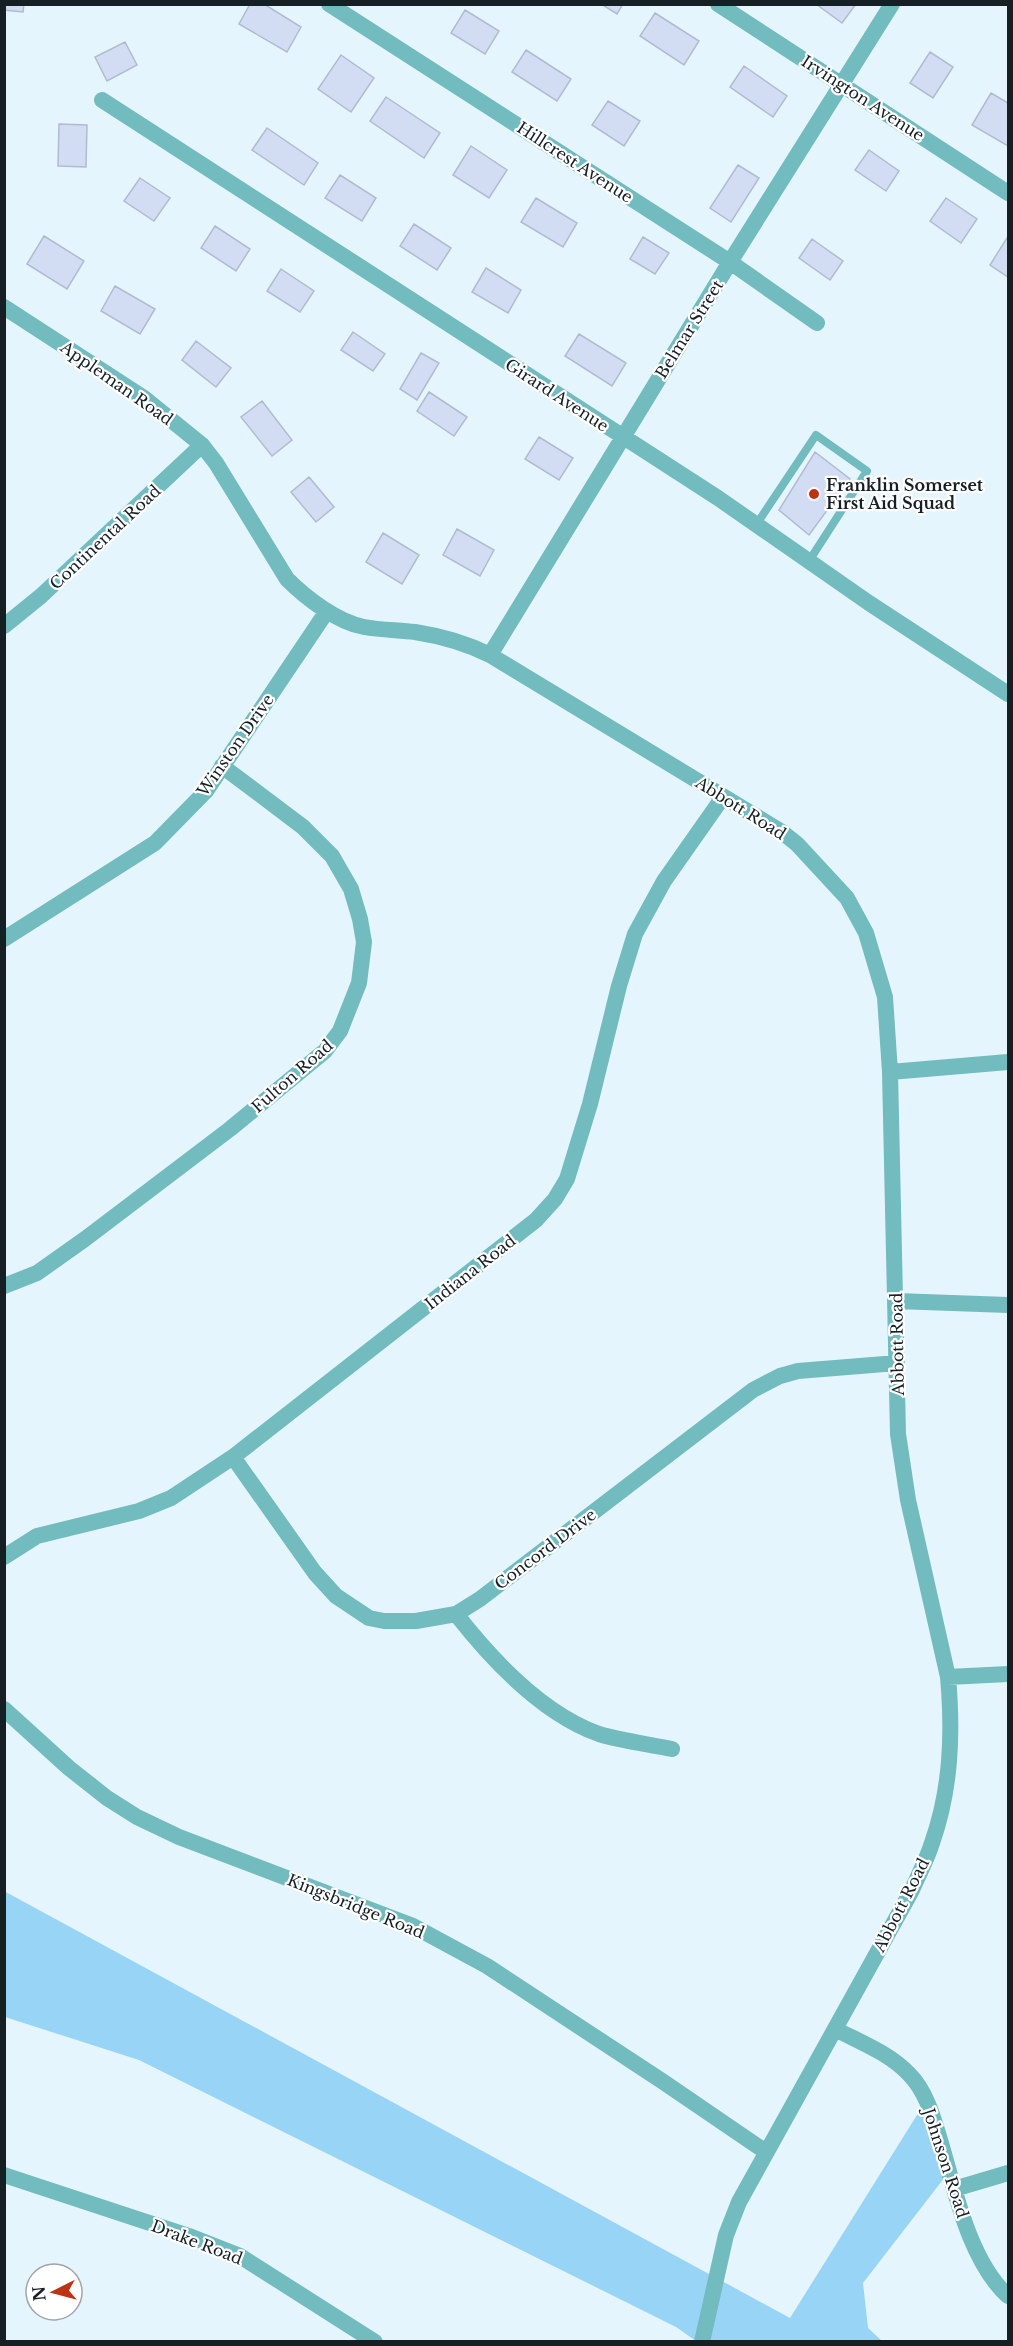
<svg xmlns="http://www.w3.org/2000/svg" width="1013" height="2346" font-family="'Libre Baskerville',serif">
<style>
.green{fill:#97d4f5}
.building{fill:#d2ddf4;stroke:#b0bbd1;stroke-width:1.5}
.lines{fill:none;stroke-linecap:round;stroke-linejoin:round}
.service{stroke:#72bbbf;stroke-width:8}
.minor{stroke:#72bbbf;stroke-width:16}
.poi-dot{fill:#be3314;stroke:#fff;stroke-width:2}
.labels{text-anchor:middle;stroke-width:4.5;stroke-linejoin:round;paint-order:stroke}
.street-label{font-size:16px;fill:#151f24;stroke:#fff}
.poi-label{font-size:16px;font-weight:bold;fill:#151f24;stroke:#fff;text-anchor:start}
</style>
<rect width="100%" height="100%" fill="#e5f5fd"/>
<path class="green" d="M4 1891 790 2318 922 2107 945 2177 863 2283 868 2328 882 2341H696L676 2327 139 2060 5 2017Z"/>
<path class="building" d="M4 4H24L23 12 4 10Z
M250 4H264L301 27 287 52 239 24Z
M601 4H623L617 14Z
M816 4H856L842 23Z
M465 10 499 31 485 54 451 33Z
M655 13 699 41 684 65 640 36Z
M125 42 137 65 107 81 95 57Z
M526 50 571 79 557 101 512 72Z
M930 52 953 67 933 98 910 83Z
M341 55 374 78 351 112 318 89Z
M744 66 787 96 773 117 730 87Z
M991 93 1008 103V146L972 125Z
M386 97 440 133 424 158 370 121Z
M608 101 640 121 624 146 592 125Z
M59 124 87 125 86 167 58 166Z
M267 128 318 163 304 185 252 150Z
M471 146 507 170 489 198 453 175Z
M869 150 899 171 886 191 855 170Z
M738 165 759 178 731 222 710 208Z
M340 175 376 198 362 221 325 198Z
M140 178 170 198 154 221 124 201Z
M536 198 577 223 563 247 521 222Z
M946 198 977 219 961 243 930 221Z
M414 224 451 248 437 270 400 246Z
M215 226 250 249 236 271 201 248Z
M44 236 84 261 67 289 27 264Z
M643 237 669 253 655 274 630 259Z
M1007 238 1008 239V277L990 265Z
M812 239 843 261 830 280 799 258Z
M486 268 521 290 508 313 472 292Z
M281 269 314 291 300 312 267 291Z
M115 286 155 309 140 334 101 311Z
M353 332 385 354 373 371 341 350Z
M579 334 626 363 612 386 565 356Z
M196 341 231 368 216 387 182 360Z
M421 353 439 363 417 400 400 389Z
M429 392 467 417 454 436 417 411Z
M262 401 292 440 272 456 241 417Z
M539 437 573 458 559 480 525 459Z
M815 452 850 479 809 535 779 510Z
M309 477 334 507 316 522 291 492Z
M457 529 494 550 480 576 443 555Z
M383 533 419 555 402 584 366 562Z"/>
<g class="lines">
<path class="service" d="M756 525 816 435 867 471 809 561"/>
<path class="minor" d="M329 4 730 262 817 323
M718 4 1008 193
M102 100 718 498 869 603 1008 694
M4 307 144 398 202 445 216 463 287 579C306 598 337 622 364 627 381 630 398 630 415 632 441 636 468 644 490 655L782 832 797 844 847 898 866 933 885 997 890 1072 898 1434 908 1500 948 1677C953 1734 951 1789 932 1843 927 1859 919 1874 912 1890L739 2202 726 2235 702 2342
M4 626 41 596 202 445
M490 655 730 262 892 4
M4 939 155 843 206 791 327 611
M890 1072 1008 1062
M4 1286 37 1273 85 1239 230 1129 325 1051 340 1031 359 983 364 942 360 919 351 889 332 856 303 827 222 766
M896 1301 1008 1305
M233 1457 315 1573 336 1596 369 1618 384 1621H416L456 1614 480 1599 753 1390 780 1376 798 1371 897 1363
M4 1557 37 1536 139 1511 171 1498 233 1457 536 1220 555 1199 567 1179 590 1104 619 986 635 934 664 881 723 797
M456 1614C492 1660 543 1714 599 1734 622 1741 648 1744 672 1749
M948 1677 1008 1674
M4 1709 69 1768 107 1798 137 1817 179 1837 413 1926 487 1966 662 2081 766 2152
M835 2029C860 2042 889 2053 909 2074 927 2092 934 2120 941 2143 955 2191 970 2262 1008 2296
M4 2175 189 2236 240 2256 375 2342
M954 2189 1008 2173"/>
</g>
<circle class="poi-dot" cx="814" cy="494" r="6"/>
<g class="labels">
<g class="street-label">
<text transform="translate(863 98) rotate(33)" y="6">Irvington Avenue</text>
<text transform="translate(575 162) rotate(33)" y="6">Hillcrest Avenue</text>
<text transform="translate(689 329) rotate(-58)" y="6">Belmar Street</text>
<text transform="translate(117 383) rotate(35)" y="6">Appleman Road</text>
<text transform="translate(557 395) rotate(33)" y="6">Girard Avenue</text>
<text transform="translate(105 537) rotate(-43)" y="6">Continental Road</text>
<text transform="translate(235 745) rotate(-55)" y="6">Winston Drive</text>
<text transform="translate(741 808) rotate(32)" y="6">Abbott Road</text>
<text transform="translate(292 1076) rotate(-41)" y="6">Fulton Road</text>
<text transform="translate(470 1272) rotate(-38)" y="6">Indiana Road</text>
<text transform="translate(897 1344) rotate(-91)" y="6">Abbott Road</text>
<text transform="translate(545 1549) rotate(-37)" y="6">Concord Drive</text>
<text transform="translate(901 1905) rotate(-63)" y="6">Abbott Road</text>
<text transform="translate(356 1906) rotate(22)" y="6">Kingsbridge Road</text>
<text transform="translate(946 2163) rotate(72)" y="6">Johnson Road</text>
<text transform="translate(197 2242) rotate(21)" y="6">Drake Road</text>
</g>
<g class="poi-label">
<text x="826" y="491">Franklin Somerset<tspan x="826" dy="18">First Aid Squad</tspan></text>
</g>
</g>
<rect width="1013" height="2346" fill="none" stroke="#151f24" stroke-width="12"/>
<g transform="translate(54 2292) rotate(264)"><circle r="28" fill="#ffffff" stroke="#a1a5a7" stroke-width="1.5"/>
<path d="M0-4.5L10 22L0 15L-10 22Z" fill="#be3314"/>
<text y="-9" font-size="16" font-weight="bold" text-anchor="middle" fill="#151f24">N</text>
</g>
</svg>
